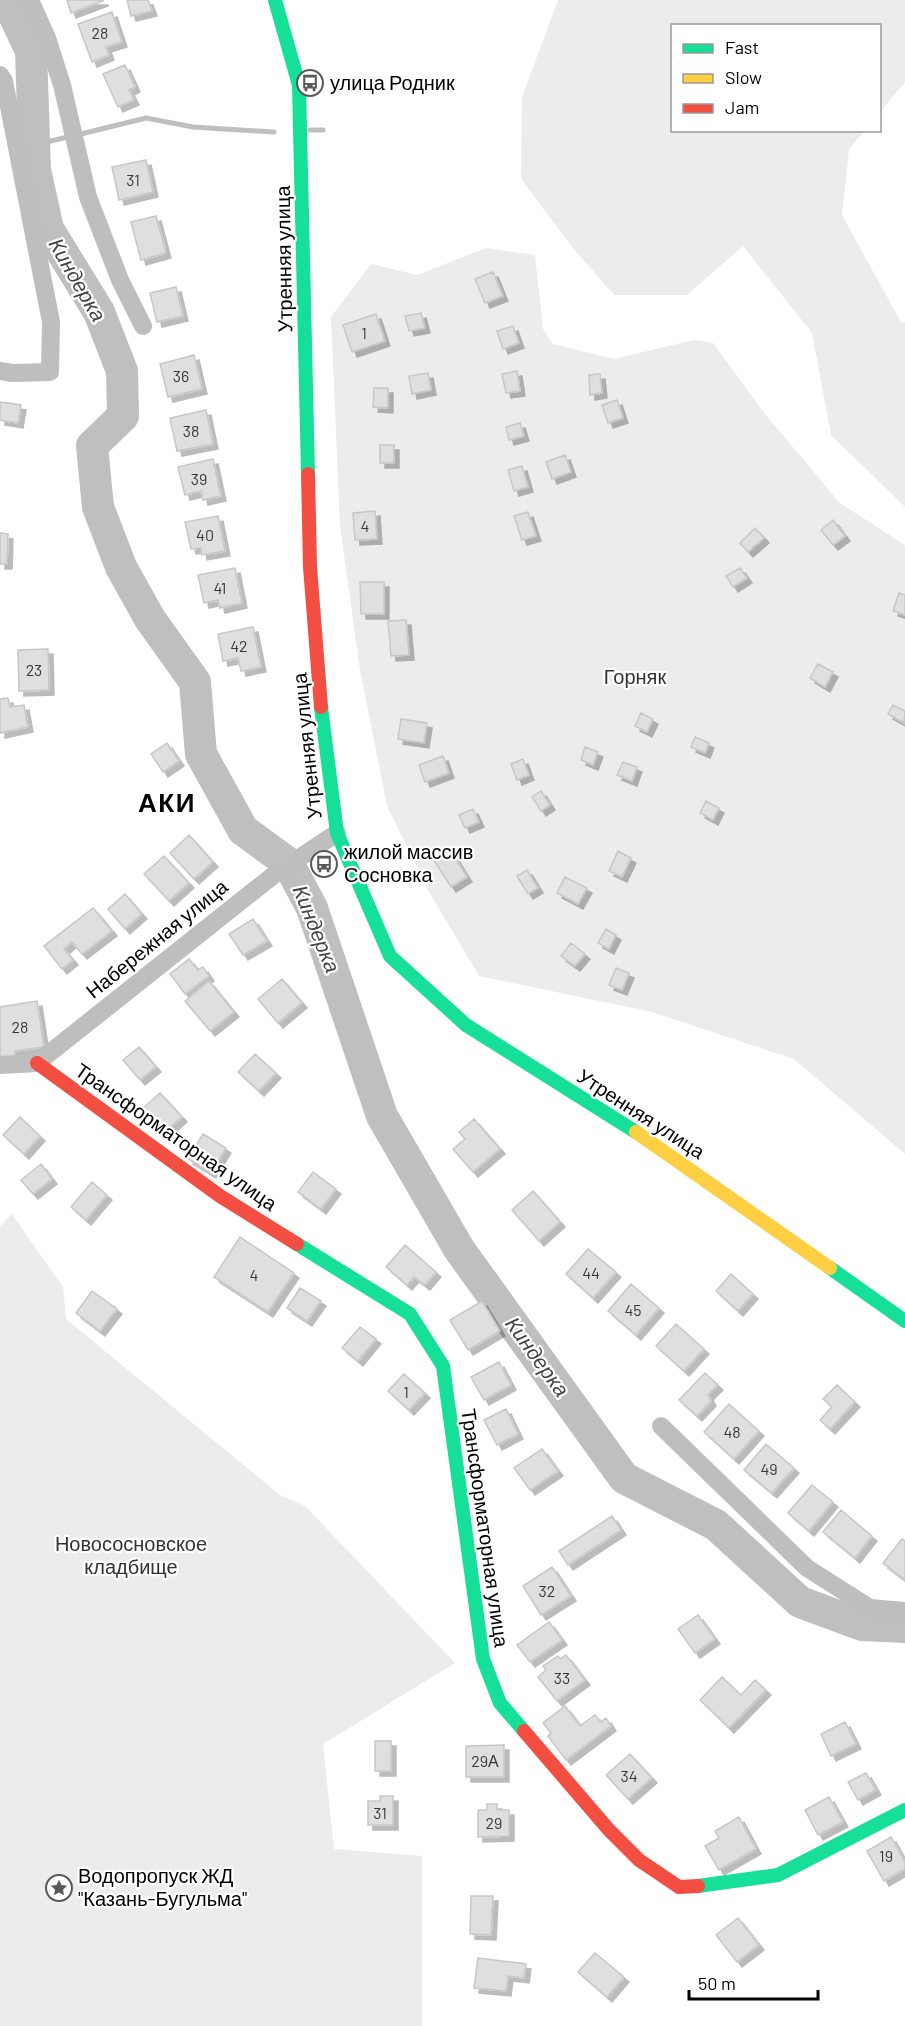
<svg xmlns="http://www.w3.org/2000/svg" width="905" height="2026" font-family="Barlow,sans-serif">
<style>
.green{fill:#ececec}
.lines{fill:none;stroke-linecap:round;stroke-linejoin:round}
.stream{stroke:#bfbfbf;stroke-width:5}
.river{stroke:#bfbfbf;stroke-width:32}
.building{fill:#dfdfdf;stroke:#c7c7c7;stroke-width:1.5;filter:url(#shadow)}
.street{stroke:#bebebe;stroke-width:18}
.fast{stroke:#16e098;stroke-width:14}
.slow{stroke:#ffcf43;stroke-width:14}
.jam{stroke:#f24e42;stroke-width:14}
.labels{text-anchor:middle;stroke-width:4.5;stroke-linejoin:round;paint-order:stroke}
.number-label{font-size:16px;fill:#383838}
.poi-label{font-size:20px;fill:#000;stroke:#fff;text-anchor:start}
.street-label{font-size:20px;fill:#000;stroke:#fff}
.park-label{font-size:20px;fill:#333;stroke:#fff}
.water-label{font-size:21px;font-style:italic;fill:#444;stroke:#fff}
.district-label{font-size:26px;font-weight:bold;letter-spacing:1.5px;fill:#000;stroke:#fff}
</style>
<defs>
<filter id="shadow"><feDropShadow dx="5" dy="5" stdDeviation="0" flood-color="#0004"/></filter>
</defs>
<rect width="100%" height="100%" fill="#fff"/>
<path class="green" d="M558 0H905V82L880 112V26H672V130L864 131 849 149 842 215 902 324 905 322V507L831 435 812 333 743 246 687 295H614L573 248 521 179 522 97Z
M486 248 535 255 543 329 553 344 614 359 694 340 713 343 765 414 840 503 905 545V1154L794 1059 652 1012 479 976 429 892 387 806 360 670 340 526 331 317 371 264 417 275Z
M12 1214 63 1287 66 1319 280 1495 305 1506 455 1663 323 1744 334 1849 422 1856V2026H0V1226Z"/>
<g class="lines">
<path class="stream" d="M310 130H323
M81 134 146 118 193 127 274 132
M34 145 68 137"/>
<path class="river" d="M7 0 31 51 35 170 48 229 99 312 122 371 123 416 92 446 98 507 121 567 150 619 195 682 201 754 243 830 288 863 312 908 382 1116 459 1249 624 1478 716 1525 800 1602 862 1625 905 1627"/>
</g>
<path class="building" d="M67 0H103V1L71 13Z
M127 0H148L152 11 131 16Z
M112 12 122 42 106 47 109 55 92 62 78 24Z
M125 65 135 87 129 90 134 100 118 107 103 74Z
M146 160 153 192 119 200 112 167Z
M156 216 166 253 141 260 131 222Z
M493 272 503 296 485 303 475 279Z
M176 287 183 316 157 322 150 293Z
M421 313 425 328 409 331 405 316Z
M376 314 385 341 352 352 343 325Z
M513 326 519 343 503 349 497 331Z
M194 355 202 389 168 397 160 364Z
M517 371 520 391 506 393 502 374Z
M428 373 431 390 412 394 409 376Z
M600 374 602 393 590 395 589 375Z
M374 388H388V408L373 407Z
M617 400 623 418 608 423 602 405Z
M0 402 21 405 18 423 0 420Z
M206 410 213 444 177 451 170 418Z
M520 423 524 436 509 440 506 427Z
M380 445H394V463H380Z
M565 455 571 472 552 479 546 462Z
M213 459 221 496 203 500 201 491 185 495 178 467Z
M522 466 528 487 514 491 508 470Z
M375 511 377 539 355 540 353 513Z
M528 512 536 536 522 540 514 516Z
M218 516 225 551 202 555 201 548 191 549 185 522Z
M833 520 845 536 833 545 821 530Z
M755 528 764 538 748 552 740 543Z
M0 533 8 534 7 564H0Z
M235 568 242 603 220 608 218 600 204 603 198 575Z
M740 568 747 578 733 587 726 576Z
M360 582H384V614H361Z
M899 593 905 595V615L893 611Z
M406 620 409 655 391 656 388 621Z
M253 627 261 667 241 671 238 658 223 661 218 634Z
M48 649 49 690 19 691 18 650Z
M818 664 833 672 825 687 810 678Z
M8 698 10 707 24 705 28 727 0 733V699Z
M893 705 905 711 904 723 888 714Z
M641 713 653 719 647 732 635 726Z
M401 719 427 723 424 743 398 739Z
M695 737 709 743 705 753 691 747Z
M167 743 179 761 163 772 151 754Z
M585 747 598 752 593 765 581 760Z
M443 756 449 773 425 782 419 765Z
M523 759 529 775 517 780 511 764Z
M623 762 637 767 632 781 617 775Z
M541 791 550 805 541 811 532 797Z
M706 801 719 808 713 820 700 813Z
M473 809 479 822 465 828 459 815Z
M189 835 213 862 194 879 170 853Z
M449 848 467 877 451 887 433 859Z
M618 851 631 858 622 877 609 871Z
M164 856 189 883 169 901 144 874Z
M527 870 538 888 528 894 517 876Z
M565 877 587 888 578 904 557 893Z
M125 894 142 914 125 929 108 909Z
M93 908 112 931 82 954 72 942 64 949 73 960 62 969 44 946Z
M253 919 267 941 243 955 229 934Z
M606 929 616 935 609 949 598 943Z
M571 943 585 954 575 966 561 956Z
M189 959 198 970 203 967 209 976 185 994 170 974Z
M616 968 629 973 622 990 609 985Z
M282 979 302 1003 278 1023 258 999Z
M209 981 234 1012 210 1031 185 1001Z
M37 1001 44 1047 15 1051V1057L0 1059V1007Z
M139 1047 156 1067 140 1080 123 1060Z
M255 1054 276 1073 259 1091 238 1072Z
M160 1093 182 1117 163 1134 141 1110Z
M20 1117 40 1136 24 1154 3 1135Z
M474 1119 500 1149 473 1172 453 1149 465 1139 459 1132Z
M203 1134 226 1148 211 1173 188 1159Z
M41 1164 52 1179 33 1194 21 1180Z
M313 1172 336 1189 321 1209 298 1192Z
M92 1182 107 1195 86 1220 71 1207Z
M533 1191 560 1222 539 1241 512 1210Z
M240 1237 294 1273 268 1312 214 1277Z
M405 1245 436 1272 425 1285 414 1277 407 1285 386 1267Z
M588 1249 616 1272 593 1298 566 1274Z
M731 1274 753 1294 738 1311 716 1291Z
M631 1284 659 1308 636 1335 608 1311Z
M300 1288 321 1301 307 1321 287 1308Z
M92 1291 117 1309 100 1331 76 1313Z
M482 1301 500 1331 468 1350 450 1320Z
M676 1324 704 1349 684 1371 656 1346Z
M360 1327 376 1339 358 1361 342 1348Z
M499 1362 511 1385 484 1400 471 1377Z
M705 1373 718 1385 708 1395 711 1401 697 1416 679 1400Z
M404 1374 425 1393 409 1410 388 1391Z
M837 1385 855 1402 830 1429 820 1420 832 1407 823 1399Z
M729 1404 759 1431 734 1459 704 1432Z
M506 1409 518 1434 497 1445 484 1420Z
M766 1444 794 1468 772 1493 744 1470Z
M542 1449 558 1471 530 1490 514 1468Z
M812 1485 833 1502 809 1531 788 1513Z
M841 1510 872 1536 855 1558 823 1532Z
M612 1516 621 1530 568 1565 559 1551Z
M902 1539 905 1541V1580L883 1563Z
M552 1567 571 1596 541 1615 523 1586Z
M698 1615 715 1639 695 1653 678 1629Z
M549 1622 562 1640 530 1662 517 1645Z
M566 1655 585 1680 557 1701 538 1677 546 1670 543 1666 558 1656 560 1659Z
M722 1677 741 1695 755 1680 766 1690 729 1728 700 1700Z
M565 1706 580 1726 595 1715 601 1722 606 1718 611 1726 566 1760 548 1736 551 1733 543 1723Z
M845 1722 856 1744 831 1756 821 1734Z
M375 1741H391V1771H375Z
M504 1745V1777H466V1746Z
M630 1754 652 1778 628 1799 606 1775Z
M866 1773 876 1790 858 1800 848 1782Z
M380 1796H393V1825H368V1801H380Z
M829 1797 843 1822 818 1835 805 1810Z
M487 1804H497V1810H509V1836L478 1837V1810H487Z
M739 1817 756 1849 719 1870 705 1846 719 1838 715 1831Z
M891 1837 905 1862V1869L884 1881 867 1851Z
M471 1896H493L491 1935 470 1934Z
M738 1918 759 1945 737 1962 716 1935Z
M595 1953 624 1977 607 1997 578 1972Z
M478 1958 526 1964 524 1978 508 1976 506 1991 474 1988Z"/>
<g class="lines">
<path class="street" d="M30 0 47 38 62 85 88 197 120 280 143 326
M0 75 4 81 51 322 50 372 12 373 0 371
M0 1065 37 1063 275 874 337 833
M661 1426 807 1568 870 1608 905 1611"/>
<path class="fast" d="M275 0 299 85 308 474
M321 707 337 833 390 956 466 1025 636 1132
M297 1244 410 1314 443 1366 483 1659 500 1703 524 1731
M830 1268 905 1321
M698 1886 778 1875 905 1810"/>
<path class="slow" d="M636 1132 830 1268"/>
<path class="jam" d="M308 474 310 567 321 707
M37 1063 220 1196 297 1244
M524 1731 609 1830 639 1860 679 1887 698 1886"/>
</g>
<defs>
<symbol id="bus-ring" viewBox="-11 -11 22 22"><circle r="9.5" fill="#fff" stroke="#595959" stroke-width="1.5"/><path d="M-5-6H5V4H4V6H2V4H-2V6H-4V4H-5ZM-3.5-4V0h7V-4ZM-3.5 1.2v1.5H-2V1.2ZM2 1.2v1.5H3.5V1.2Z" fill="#595959"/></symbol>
<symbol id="sight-ring" viewBox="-11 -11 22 22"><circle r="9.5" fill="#fff" stroke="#595959" stroke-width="1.5"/><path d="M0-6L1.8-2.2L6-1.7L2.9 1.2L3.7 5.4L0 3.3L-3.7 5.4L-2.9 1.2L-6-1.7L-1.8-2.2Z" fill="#595959"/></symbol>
</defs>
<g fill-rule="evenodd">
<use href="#bus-ring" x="295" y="68" width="30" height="30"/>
<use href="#bus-ring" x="309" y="849" width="30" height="30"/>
<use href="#sight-ring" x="44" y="1873" width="30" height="30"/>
</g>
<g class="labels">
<g class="number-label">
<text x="100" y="39">28</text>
<text x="133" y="186">31</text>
<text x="364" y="339">1</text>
<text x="181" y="382">36</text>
<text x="191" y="437">38</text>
<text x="199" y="485">39</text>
<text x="365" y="532">4</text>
<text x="205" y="541">40</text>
<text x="220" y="594">41</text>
<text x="239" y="652">42</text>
<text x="34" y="676">23</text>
<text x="20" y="1033">28</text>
<text x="591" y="1279">44</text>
<text x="254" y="1281">4</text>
<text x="633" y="1316">45</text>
<text x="406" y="1398">1</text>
<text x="732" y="1438">48</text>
<text x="769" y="1475">49</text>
<text x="547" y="1597">32</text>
<text x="562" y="1684">33</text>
<text x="485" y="1767">29А</text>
<text x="629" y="1782">34</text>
<text x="380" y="1819">31</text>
<text x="494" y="1829">29</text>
<text x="886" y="1862">19</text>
</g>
<g class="poi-label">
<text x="330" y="90">улица Родник</text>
<text x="344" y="859">жилой массив<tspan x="344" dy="23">Сосновка</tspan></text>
<text x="78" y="1883">Водопропуск ЖД<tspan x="78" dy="23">"Казань-Бугульма"</tspan></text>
</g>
<g class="street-label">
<text transform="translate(284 259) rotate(-91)" y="7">Утренняя улица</text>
<text transform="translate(307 746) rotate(-96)" y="7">Утренняя улица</text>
<text transform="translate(157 939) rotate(-39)" y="7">Набережная улица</text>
<text transform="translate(641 1114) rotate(33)" y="7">Утренняя улица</text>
<text transform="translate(176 1137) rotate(35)" y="7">Трансформаторная улица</text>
<text transform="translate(485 1528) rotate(82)" y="7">Трансформаторная улица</text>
</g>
<g class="park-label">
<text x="635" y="684">Горняк</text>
<text x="131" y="1551">Новососновское<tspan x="131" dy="23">кладбище</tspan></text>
</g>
<g class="water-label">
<text transform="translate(77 280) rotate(60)" y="7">Киндерка</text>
<text transform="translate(316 929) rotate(68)" y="7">Киндерка</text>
<text transform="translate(537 1357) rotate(54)" y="7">Киндерка</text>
</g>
<g class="district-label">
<text x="167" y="812">АКИ</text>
</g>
</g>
<rect x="671" y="24" width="210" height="108" fill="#ffffff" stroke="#999999" stroke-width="1.5"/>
<rect x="683" y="44" width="30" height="9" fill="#16e098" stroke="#999999" stroke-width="1.5"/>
<text x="725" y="54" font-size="18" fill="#000000">Fast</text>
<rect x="683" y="74" width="30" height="9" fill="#ffcf43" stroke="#999999" stroke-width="1.5"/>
<text x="725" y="84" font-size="18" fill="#000000">Slow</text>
<rect x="683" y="104" width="30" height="9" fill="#f24e42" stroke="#999999" stroke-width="1.5"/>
<text x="725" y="114" font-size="18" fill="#000000">Jam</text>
<path d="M689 1990v9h129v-9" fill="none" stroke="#000000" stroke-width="3"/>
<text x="698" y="1990" font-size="18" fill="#000000" stroke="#ffffff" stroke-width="4.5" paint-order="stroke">50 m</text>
</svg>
